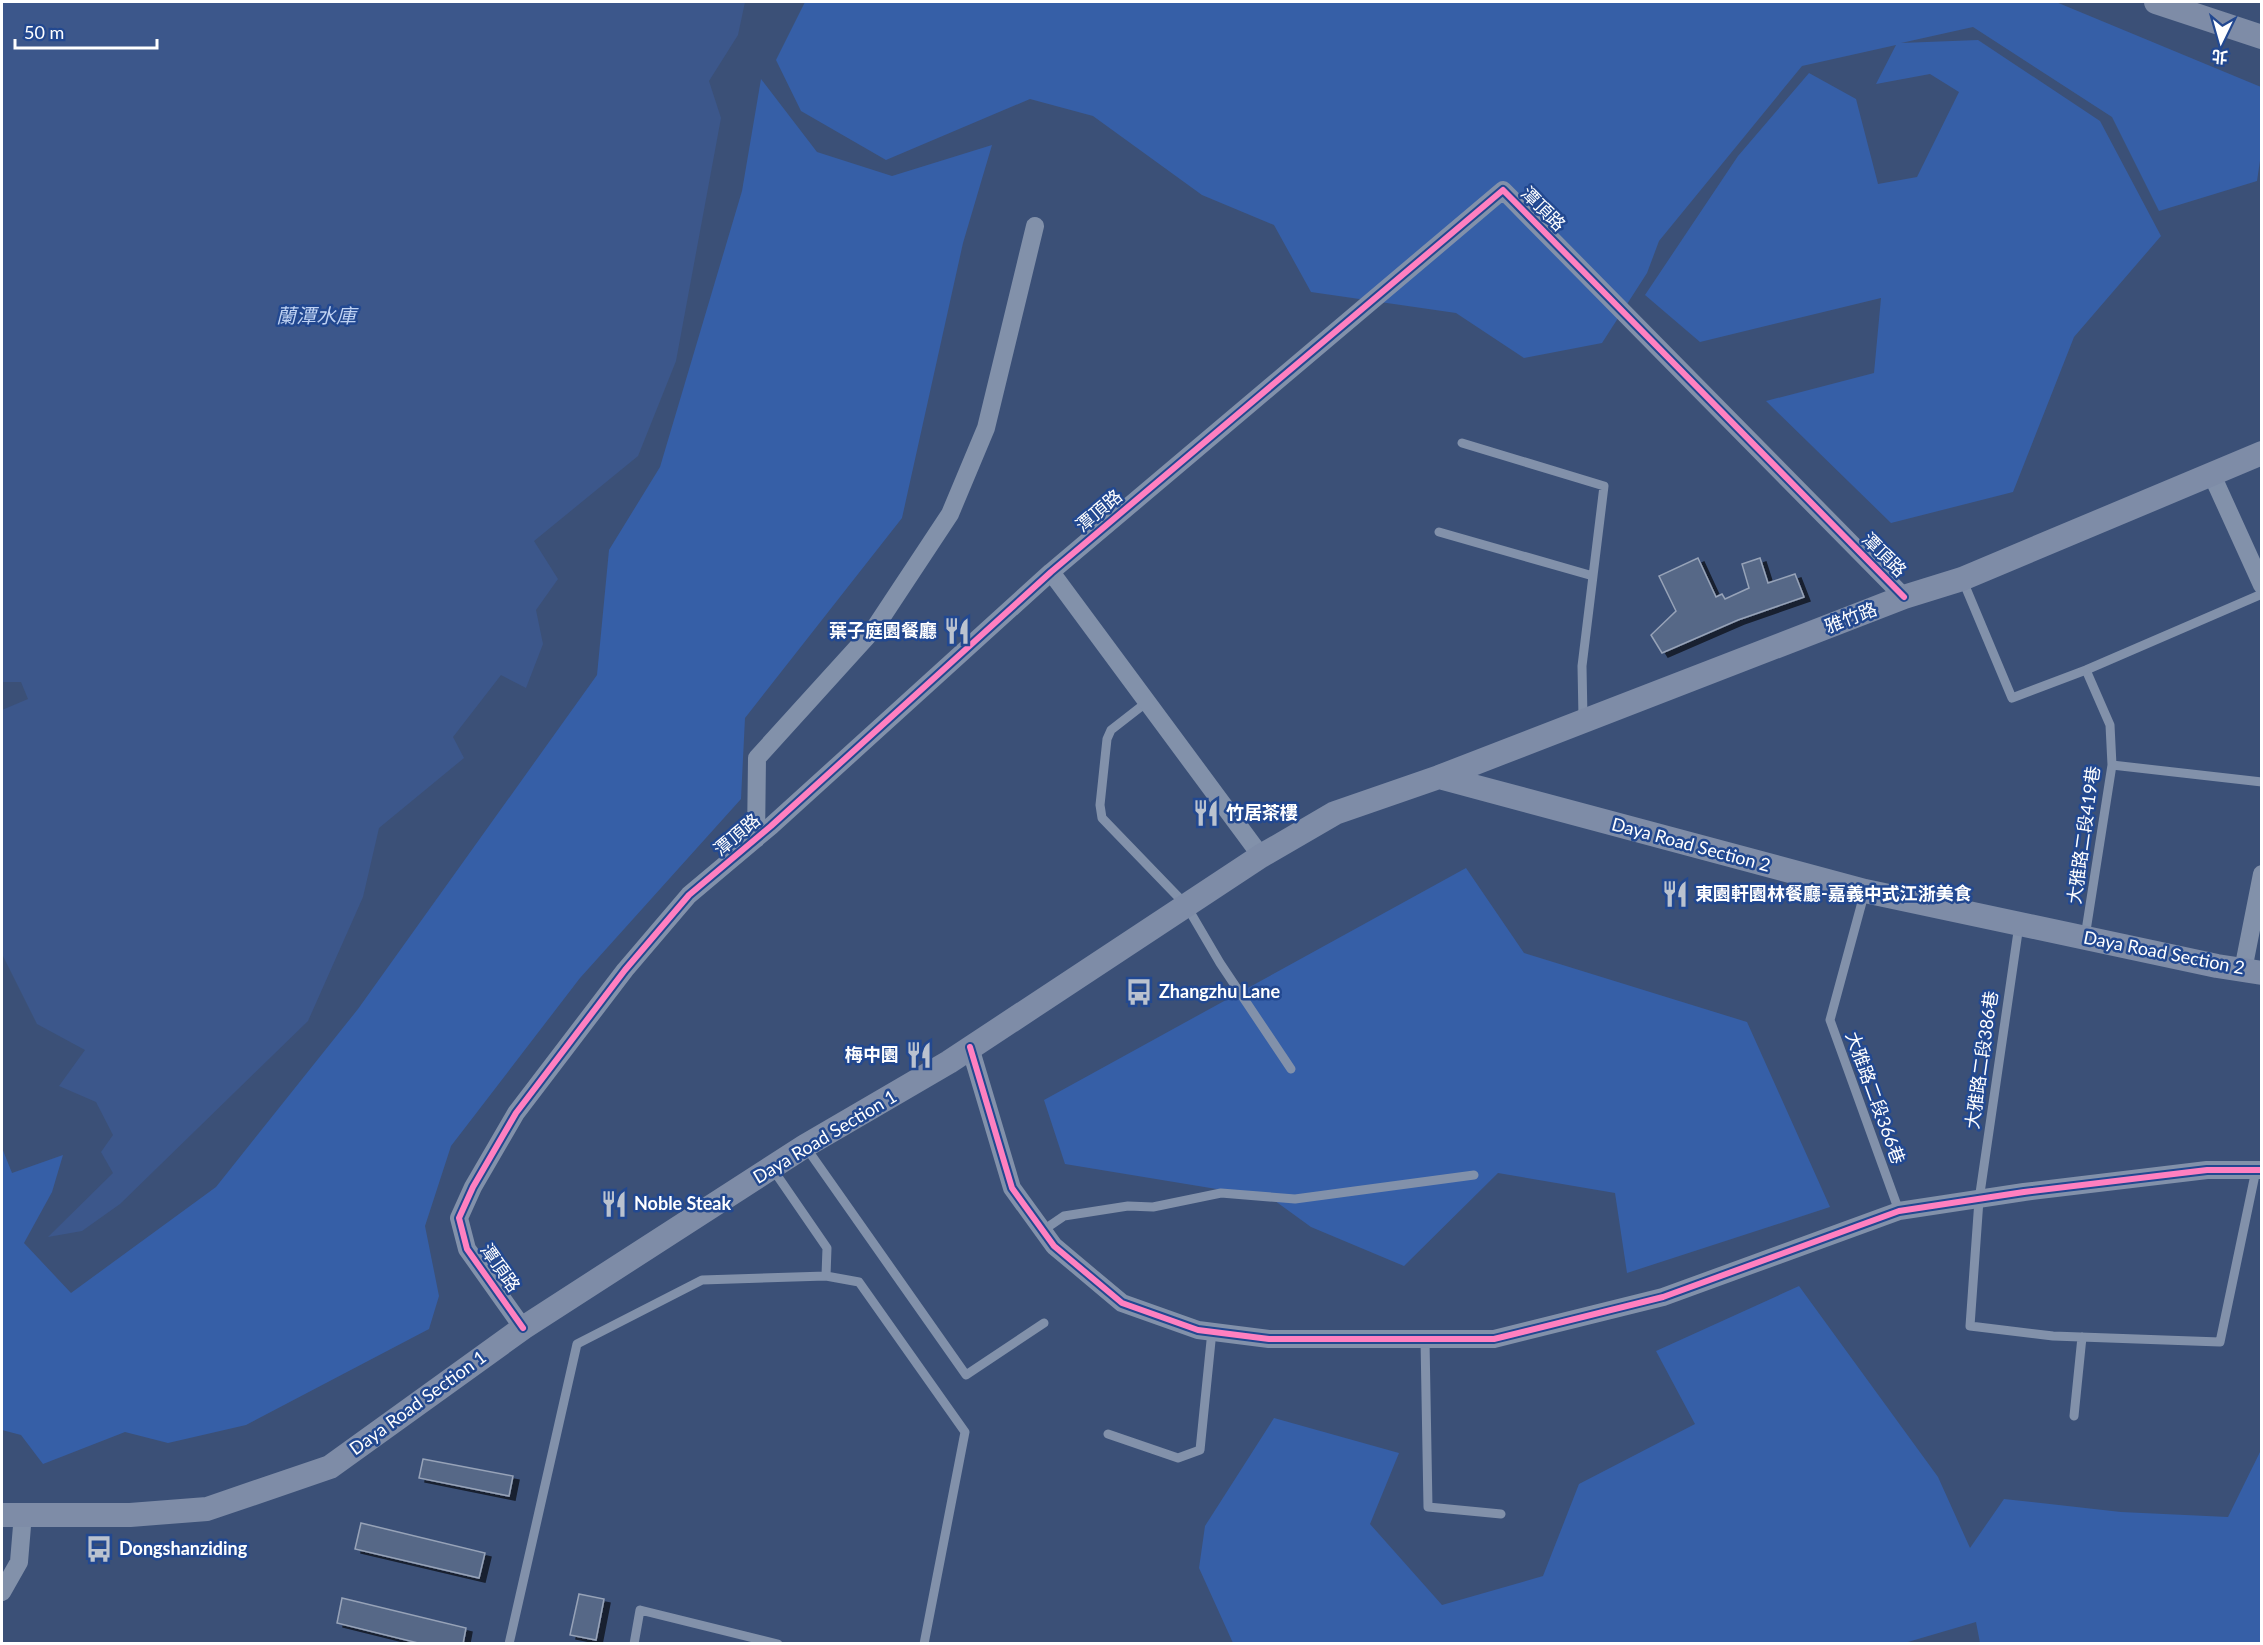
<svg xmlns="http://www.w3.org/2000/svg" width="2263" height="1645" font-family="Lato,'Noto Sans TC',sans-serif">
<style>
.green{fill:#365fa7}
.water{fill:#3c578b}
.building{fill:#566887;stroke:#97a3b8;stroke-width:1.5;filter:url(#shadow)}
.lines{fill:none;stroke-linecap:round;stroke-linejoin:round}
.lane{stroke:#8291aa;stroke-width:9}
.street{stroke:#8291aa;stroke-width:18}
.secondary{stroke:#7e8ca7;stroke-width:24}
.cycleway-casing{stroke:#224890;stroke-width:10}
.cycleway{stroke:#ff80c0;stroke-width:6}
.labels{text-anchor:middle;stroke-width:5;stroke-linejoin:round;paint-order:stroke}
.street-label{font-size:18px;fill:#fff;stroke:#224890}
.poi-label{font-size:18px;font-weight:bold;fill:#fff;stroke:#224890;text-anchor:start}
.water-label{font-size:20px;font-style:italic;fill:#bfd2f3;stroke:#224890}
</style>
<defs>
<filter id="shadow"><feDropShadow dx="6" dy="4" stdDeviation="0" flood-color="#0009"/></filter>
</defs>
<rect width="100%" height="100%" fill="#3b5077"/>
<path class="green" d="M805 2H2056L2261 87V154L2257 181 2159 211 2112 117 1973 27 1901 43 1978 40 2100 121 2161 236 2074 337 2013 492 1891 523 1766 401 1874 373 1881 298 1700 342 1645 295 1738 156 1809 73 1856 99 1878 184 1917 177 1959 92 1930 74 1876 84 1896 45 1802 66 1659 241 1647 273 1602 343 1524 358 1456 313 1311 292 1274 225 1202 195 1093 116 1030 99 886 160 801 111 776 60Z
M761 79 817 152 892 176 992 145 963 243 902 518 745 718 741 799 580 978 451 1146 425 1226 439 1296 429 1329 246 1425 168 1443 125 1432 43 1464 21 1435 2 1430V1148L12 1173 63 1155 52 1192 24 1243 71 1293 216 1187 358 1009 597 675 609 550 660 467 742 191Z
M1466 868 1524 953 1747 1022 1830 1207 1627 1273 1615 1193 1498 1173 1404 1266 1311 1227 1271 1198 1065 1164 1044 1100Z
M1799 1286 1938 1477 1970 1548 2004 1499 2121 1512 2228 1517 2261 1450V1643H1980L1976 1622 1901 1644 1233 1643 1199 1568 1205 1526 1274 1418 1399 1453 1370 1524 1442 1605 1543 1576 1579 1484 1695 1424 1656 1351Z"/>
<path class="water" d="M2 2H745L738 35 709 81 721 118 676 361 638 456 534 541 558 579 536 610 543 644 526 688 501 675 453 737 464 758 379 828 363 897 308 1021 120 1204 82 1231 48 1237 113 1173 101 1152 113 1135 96 1102 59 1086 85 1050 37 1024 2 954V710L28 699 21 682H2Z"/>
<path class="building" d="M1698 558 1716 597 1722 594 1725 599 1749 588 1742 564 1760 558 1768 583 1795 574 1804 597 1738 620 1662 653 1651 635 1676 611 1659 576Z
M423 1459 513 1476 509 1496 419 1478Z
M361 1523 485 1553 479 1578 355 1549Z
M579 1594 604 1599 596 1640 570 1635Z
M342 1598 466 1628 463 1644H422L337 1623Z"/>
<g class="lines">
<path class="lane" d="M1462 443 1604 486 1593 576
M1439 532 1593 576 1582 666 1583 718
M1963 581 2012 698 2086 670 2262 594
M1147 702 1111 730 1107 739 1100 805 1102 818 1186 905 1220 963 1291 1069
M2112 765 2262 782
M1865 891 1830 1020 1899 1211
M2019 925 1979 1200 1970 1326 2053 1336 2220 1342 2256 1170
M2085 937 2112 765 2110 725 2086 670
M805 1146 966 1375 1044 1323
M772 1168 827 1248 826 1276
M1042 1231 1064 1216 1128 1206 1153 1207 1221 1193 1295 1199 1474 1175
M1425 1340 1428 1507 1501 1514
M2074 1416 2082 1337
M1108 1434 1178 1458 1200 1450 1212 1331
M509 1644 577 1344 702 1280 826 1276 859 1282 965 1432 924 1644
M634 1644 640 1610 778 1644"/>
<path class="street" d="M2212 475 2262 585
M1051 572 1261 856
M756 839 757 758 874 629 950 514 986 428 1035 226
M2243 970 2262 874
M970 1047 1012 1188 1054 1246 1122 1303 1198 1330 1269 1339H1494L1663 1297 1899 1211 2024 1192 2207 1170H2262
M523 1328 467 1249 459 1218 473 1187 516 1113 625 970 689 895 771 826 1051 572 1503 190 1904 597
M2 1592 19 1562 23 1514"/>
<path class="secondary" d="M2156 2 2262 37
M1439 777 1865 891 2217 966 2262 973
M2 1515H130L207 1509 330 1467 523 1328 805 1146 949 1062 1261 856 1335 813 1439 777 1904 597 1962 579 2262 453"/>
<defs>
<path id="cycleway" d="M970 1047 1012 1188 1054 1246 1122 1303 1198 1330 1269 1339H1494L1663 1297 1899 1211 2024 1192 2207 1170H2262
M523 1328 467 1249 459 1218 473 1187 516 1113 625 970 689 895 771 826 1051 572 1503 190 1904 597"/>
</defs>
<use href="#cycleway" class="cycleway-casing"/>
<use href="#cycleway" class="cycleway"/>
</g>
<defs>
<symbol id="restaurant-bare" viewBox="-9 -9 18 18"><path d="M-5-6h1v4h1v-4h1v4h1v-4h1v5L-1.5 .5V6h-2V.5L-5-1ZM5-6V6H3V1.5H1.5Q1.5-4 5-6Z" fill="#bac2cf" stroke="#224890" stroke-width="2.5" paint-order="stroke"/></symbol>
<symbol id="bus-bare" viewBox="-9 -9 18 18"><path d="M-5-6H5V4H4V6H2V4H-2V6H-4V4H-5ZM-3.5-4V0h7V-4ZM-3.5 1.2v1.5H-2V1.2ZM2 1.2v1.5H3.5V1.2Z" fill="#bac2cf" stroke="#224890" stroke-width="2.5" paint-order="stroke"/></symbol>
</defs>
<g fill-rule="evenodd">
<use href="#restaurant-bare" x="938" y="612" width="38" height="38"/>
<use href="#restaurant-bare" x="1187" y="794" width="38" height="38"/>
<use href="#restaurant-bare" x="1656" y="875" width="38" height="38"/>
<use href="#bus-bare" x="1120" y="973" width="38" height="38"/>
<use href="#restaurant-bare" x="900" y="1036" width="38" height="38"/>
<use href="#restaurant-bare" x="595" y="1185" width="38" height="38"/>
<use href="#bus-bare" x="80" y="1530" width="38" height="38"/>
</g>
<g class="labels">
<g class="street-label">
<text transform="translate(1543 209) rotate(45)" y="6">潭頂路</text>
<text transform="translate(1099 511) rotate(-40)" y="6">潭頂路</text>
<text transform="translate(1884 555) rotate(45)" y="6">潭頂路</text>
<text transform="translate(1851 618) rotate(-21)" y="6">雅竹路</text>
<text transform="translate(737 835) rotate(-40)" y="6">潭頂路</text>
<text transform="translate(2084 835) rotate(-82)" y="6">大雅路二段419巷</text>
<text transform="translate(1691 845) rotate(15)" y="6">Daya Road Section 2</text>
<text transform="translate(2164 953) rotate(11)" y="6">Daya Road Section 2</text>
<text transform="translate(1982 1060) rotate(-82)" y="6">大雅路二段386巷</text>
<text transform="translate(1875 1098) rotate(70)" y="6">大雅路二段366巷</text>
<text transform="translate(825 1137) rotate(-31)" y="6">Daya Road Section 1</text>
<text transform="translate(500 1268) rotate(55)" y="6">潭頂路</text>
<text transform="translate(418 1403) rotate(-36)" y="6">Daya Road Section 1</text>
</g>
<g class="poi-label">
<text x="937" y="637" text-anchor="end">葉子庭園餐廳</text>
<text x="1226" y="819">竹居茶樓</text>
<text x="1695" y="900">東園軒園林餐廳-嘉義中式江浙美食</text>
<text x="1159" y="998">Zhangzhu Lane</text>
<text x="899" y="1061" text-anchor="end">梅中園</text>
<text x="634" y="1210">Noble Steak</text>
<text x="119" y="1555">Dongshanziding</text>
</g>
<g class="water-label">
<text x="316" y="323">蘭潭水庫</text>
</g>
</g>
<rect width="2263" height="1645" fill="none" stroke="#ffffff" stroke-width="6"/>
<g transform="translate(2221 42) rotate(185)" stroke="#224890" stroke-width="4.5" paint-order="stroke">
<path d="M0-4.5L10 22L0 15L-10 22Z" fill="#ffffff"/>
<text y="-9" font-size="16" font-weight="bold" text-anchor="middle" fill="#ffffff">北</text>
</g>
<path d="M15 39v9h142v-9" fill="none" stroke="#ffffff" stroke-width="3"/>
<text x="24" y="39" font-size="18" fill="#ffffff" stroke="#224890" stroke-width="4.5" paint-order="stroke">50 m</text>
</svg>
